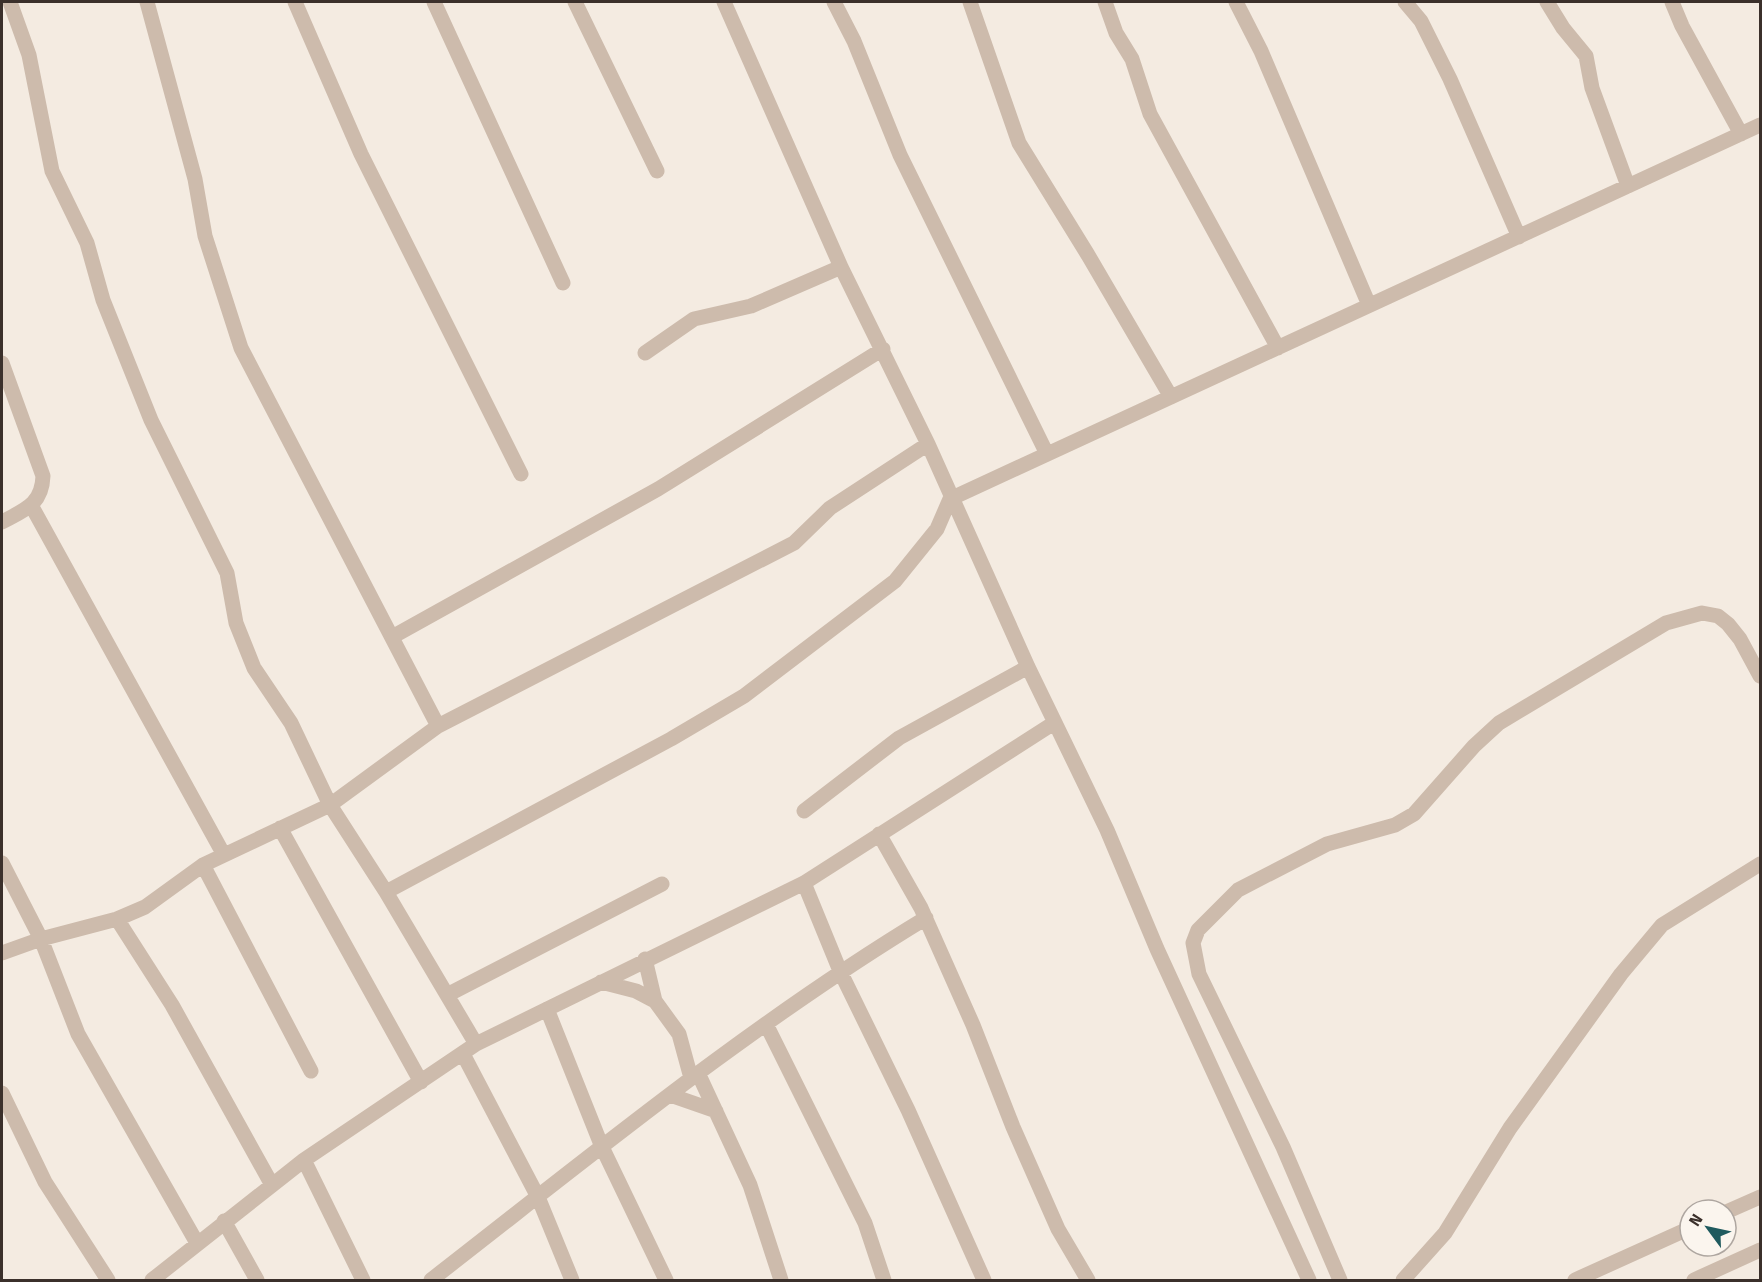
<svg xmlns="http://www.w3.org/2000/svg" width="1762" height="1282" font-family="'Fira Sans',sans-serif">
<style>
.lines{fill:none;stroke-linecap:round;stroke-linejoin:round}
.minor{stroke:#cdbbac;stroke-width:15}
</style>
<rect width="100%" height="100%" fill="#f4ebe1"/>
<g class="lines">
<path class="minor" d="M10 2 29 55 52 171 87 243 103 300 151 420 227 573 236 623 254 668 291 723 330 805 386 892 476 1044
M147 2 195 179 205 236 241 348 438 726
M295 2 361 154 521 474
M434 2 563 283
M575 2 657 171
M724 2 841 267 928 444 1028 667 1107 830 1157 949 1309 1280
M834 2 854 41 900 155 1047 454
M970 2 1019 143 1088 255 1171 397
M1105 2 1116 33 1132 59 1150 114 1278 348
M1236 2 1261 51 1369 305
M1405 2 1421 21 1450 79 1519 237
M1547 2 1563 28 1586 56 1592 88 1628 186
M1672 2 1682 26 1741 134
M645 353 694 319 751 306 841 267
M2 363 43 476C42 505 24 510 2 522
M31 505 224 855
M392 637 658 489 883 349
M804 811 899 738 1028 667
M280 828 421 1082
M879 834 921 908 973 1025 1013 1127 1058 1229 1088 1280
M2 863 41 939 78 1034 197 1243
M203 865 311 1071
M804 883 840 971 908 1110 984 1280
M386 892 671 739 744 696 895 581 937 529 950 499 1760 125
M117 919 172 1005 272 1185
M2 953 41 939 117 919 145 907 203 865 330 805 438 726 794 543 830 508 928 444
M645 959 655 1001 679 1034 691 1078
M601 982 636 991 655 1001
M447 995 662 884
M547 1009 602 1147 666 1280
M766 1024 865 1223 884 1280
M463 1054 538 1197 572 1280
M698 1073 750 1185 781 1280
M2 1093 45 1182 108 1280
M670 1095 716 1111
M304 1160 363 1280
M1726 1212 1760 1197
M224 1221 257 1280
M152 1280 304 1160 476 1044 804 883 1054 723
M431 1280C592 1155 751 1024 926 918
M1340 1280 1283 1147 1199 974 1193 943 1198 930 1238 890 1327 844 1395 825 1414 814 1474 746 1499 723 1666 623 1702 613 1718 616 1728 624 1740 639 1760 676
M1403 1280 1445 1233 1510 1128 1621 974 1662 925 1760 864
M1575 1280 1690 1228
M1694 1280 1760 1250"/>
</g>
<rect width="1762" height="1282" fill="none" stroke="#3b302b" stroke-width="6"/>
<g transform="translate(1708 1228) rotate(303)"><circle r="28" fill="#fbf5ee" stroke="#aea6a0" stroke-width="1.5"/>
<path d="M0-4.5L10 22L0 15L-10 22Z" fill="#1f5a5e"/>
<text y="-9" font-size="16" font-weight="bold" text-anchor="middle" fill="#3b302b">N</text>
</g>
</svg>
